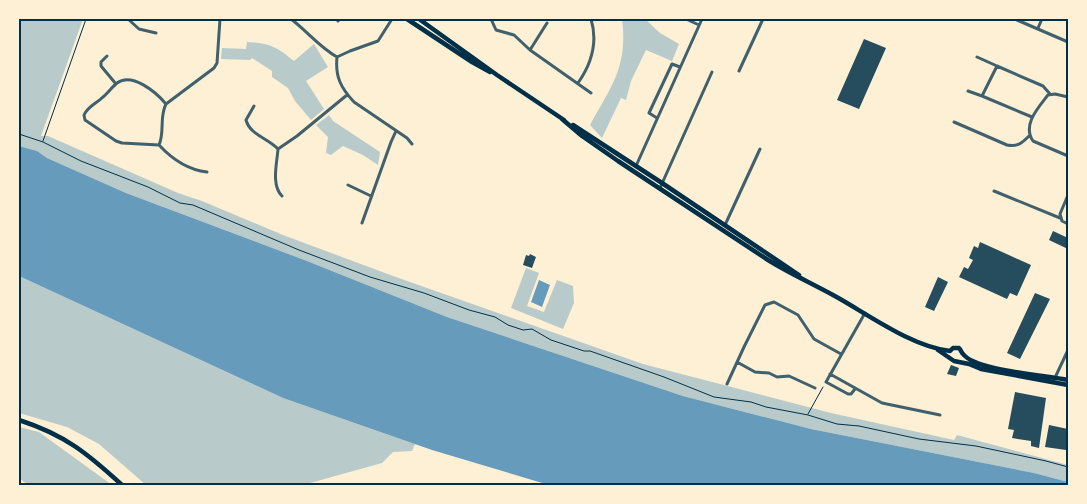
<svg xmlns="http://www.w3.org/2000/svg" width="1087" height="504" font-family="Poppins,sans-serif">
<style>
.green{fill:#b9caca}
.water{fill:#669bbc}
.building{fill:#264d5e}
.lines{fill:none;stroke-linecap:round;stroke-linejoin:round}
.path{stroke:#003049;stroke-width:1}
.minor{stroke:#3f606c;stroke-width:3}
.secondary{stroke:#003049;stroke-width:4.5}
.primary{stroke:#003049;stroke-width:4.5}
.neatline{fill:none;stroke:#003049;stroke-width:2}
</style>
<rect width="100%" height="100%" fill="#fdf0d5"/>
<path class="green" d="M19 19H83L41 136H48L178 193 202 201 283 235 393 276 643 364 831 413 954 440 957 435 1068 465V482L1034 473 811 429 683 396 447 317 307 261 126 193 47 158 37 151 19 146Z
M622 19H645L660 33 679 44 672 61 646 50 631 81 626 100 621 98 602 138 590 125C612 85 628 66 622 19Z
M247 42C270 43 277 47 294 61L314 44 328 67 306 81 324 109 311 120 295 101 288 88 272 77V71L252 58 250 60 221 59 222 48 246 49Z
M329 115 333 121 380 152 378 165 363 155 343 146 331 155 326 153 328 137 316 125Z
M526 268 539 273 527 306 544 312 557 280 573 286 574 303 563 329 511 308Z
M19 276 283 398 415 444 412 451 393 452 382 463 303 485H146L99 444 67 427 19 413Z
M19 427 39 432 112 485H28L19 478Z"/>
<path class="water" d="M19 146 37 151 47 158 126 193 307 261 447 317 683 396 811 429 1034 473 1068 482V485H549L432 450 283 398 19 276Z
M539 280 550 285 542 307 531 302Z"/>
<path class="building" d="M864 39 886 48 859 109 837 100Z
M1053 231 1068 238V249L1049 240Z
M980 242 1031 265 1017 296 1010 293 1007 299 959 277 964 267 968 269 973 260 969 258 974 246 978 248Z
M530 254 536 257 532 268 523 265 526 255 529 256Z
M938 277 948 282 934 311 925 307Z
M1035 293 1050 299 1020 359 1007 353Z
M951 365 959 368 956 376 947 374Z
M1015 392 1046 398 1039 448 1031 446V441L1012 438 1014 430 1008 429Z
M1049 425 1068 429 1066 450 1045 447Z"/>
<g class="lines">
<path class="path" d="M19 134 43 142 81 161 148 187 180 203 193 205 299 250 370 277 424 293 469 310 495 317 508 325 523 330 532 329 551 340 584 351H590L664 377 714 397 751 402 766 407 808 415 837 424 859 426 919 439 976 446 1046 461 1068 467
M43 141 86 19
M808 414 823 387"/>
<path class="minor" d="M128 19 139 29 156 33
M291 19C307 31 319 47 337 57L350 51 378 41 392 19
M337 19 338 21
M491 19 496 30 514 35 530 50 591 93
M686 19 699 25
M1017 20 1068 42
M1038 28 1042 19
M530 50 547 23
M107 56 101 62V66L116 84
M337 57C335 77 341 88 354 102L407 138 412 144
M977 57 997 66
M739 71 763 19
M578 83C592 63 598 42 591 19
M968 91 982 96
M1068 97 1055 94 1048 95C1038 108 1022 125 1033 141L1068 156
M166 104C156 92 132 72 117 83 112 87 108 93 103 97 96 104 88 106 84 115L85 120 116 141 122 143 159 145C172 159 189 170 207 172
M254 106 246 120C250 135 268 138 278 149 277 163 271 185 282 196
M1032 117 982 96 997 66 1043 86 1050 94
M657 118 649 113 672 64 680 67
M954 122 1007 145C1018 147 1022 143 1029 136
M159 145C165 132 159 117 166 104L214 68 217 63 220 19
M278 149 297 136 347 95
M636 166 702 19
M348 185 371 196
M660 188 712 72
M994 191 1060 218
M1068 195 1060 214 1062 221 1068 224
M362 223 391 142 396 131
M725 225 760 149
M737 362 755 372 769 373 777 377 789 376 815 388
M830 374 882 403 940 415
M1053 382 1068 350
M727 384 744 347 765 305 774 302 798 315 814 339 841 354
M855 389 851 394H848L826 382 865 313"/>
<path class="secondary" d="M19 420C65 435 87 453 122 485"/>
<path class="primary" d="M407 19 472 62 490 72
M419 19 497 75 564 120
M562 119 582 136 618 161 768 260C789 273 811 283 833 295 868 314 910 346 950 351L953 348H959C961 350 961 352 963 354 976 371 1046 375 1068 380
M573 125 662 183 799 275
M938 350 954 361 969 364 981 369 1068 385"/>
</g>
<rect width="1087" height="504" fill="none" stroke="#fdf0d5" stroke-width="40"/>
<rect x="20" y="20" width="1047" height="464" class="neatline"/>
</svg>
